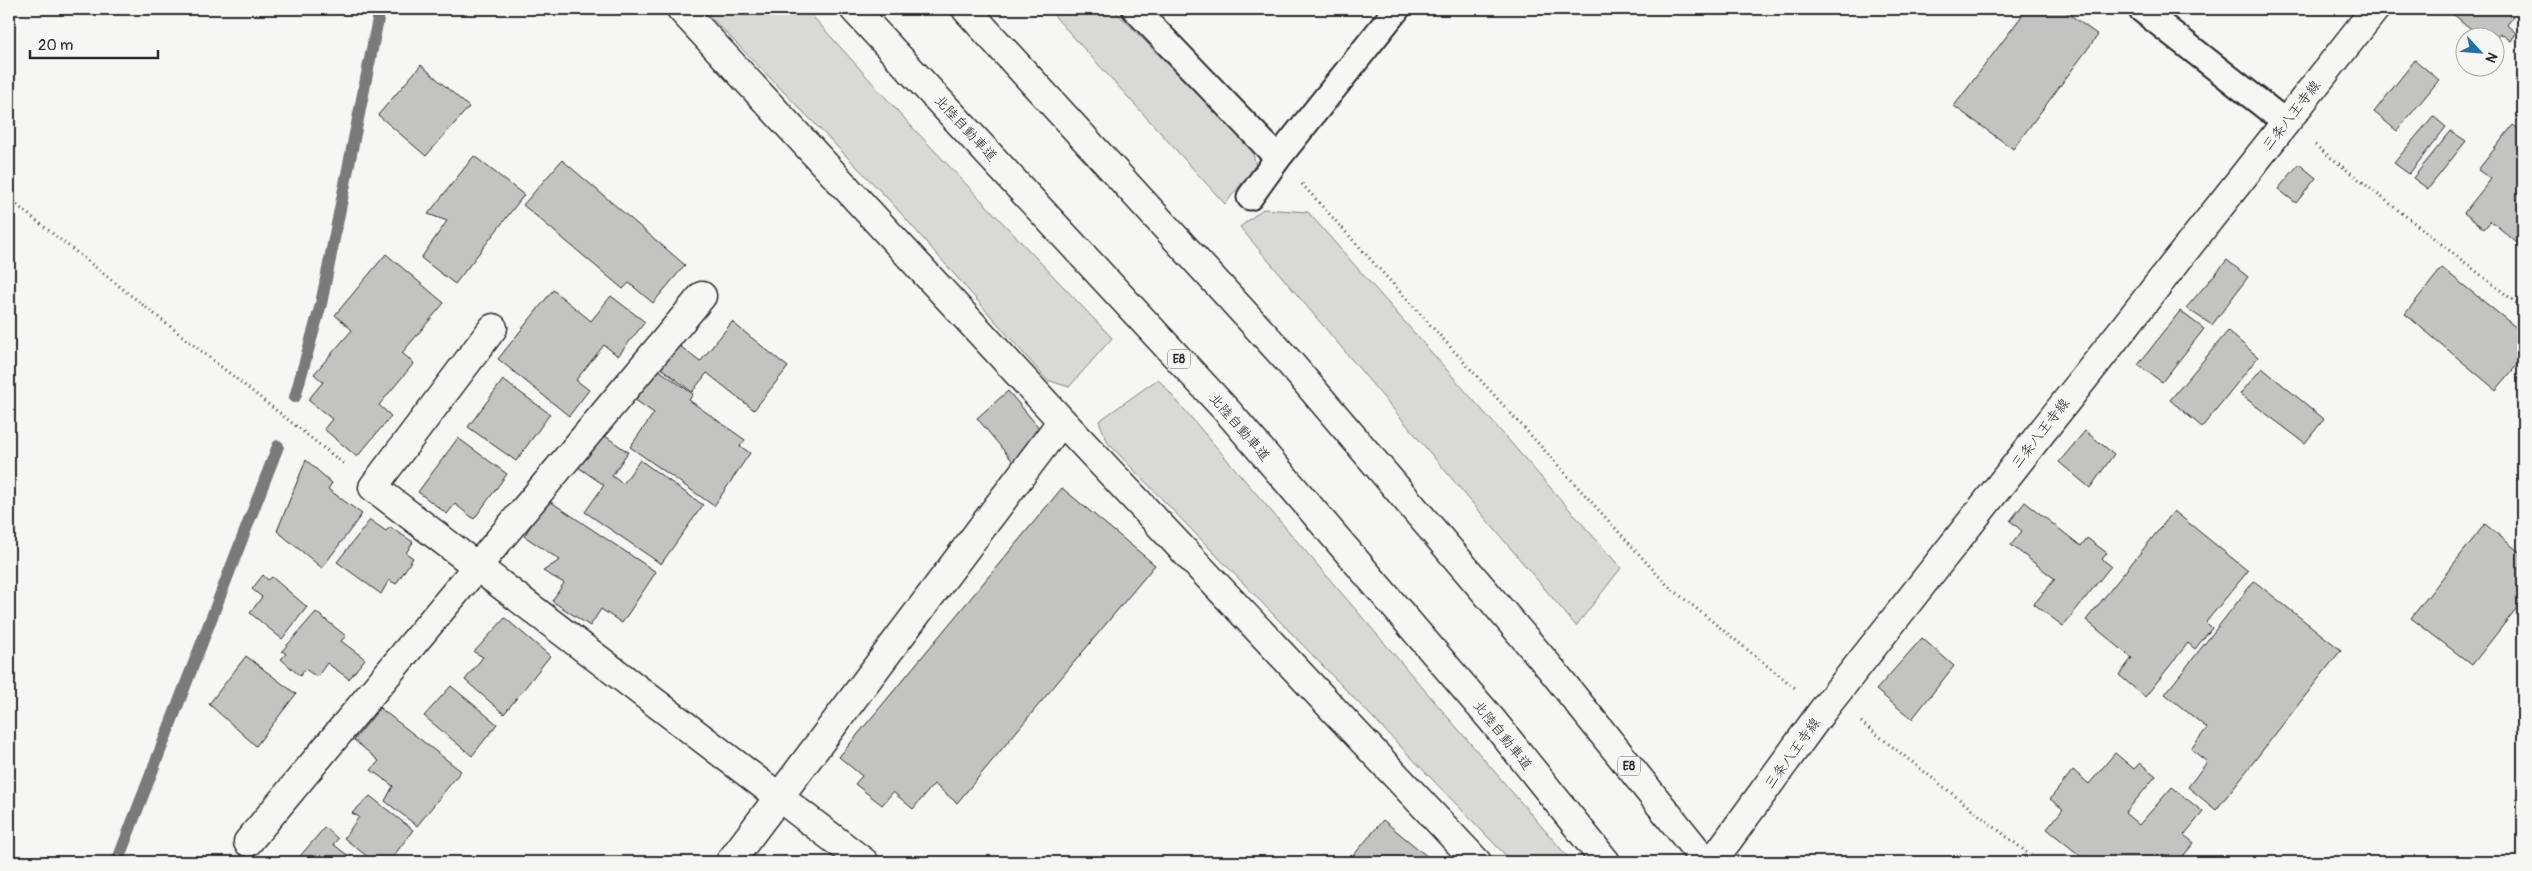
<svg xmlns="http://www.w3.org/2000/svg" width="2532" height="871" font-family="Pangolin,'Klee One',sans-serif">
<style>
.green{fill:#d9d9d5;stroke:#828280}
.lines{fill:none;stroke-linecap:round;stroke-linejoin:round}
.stream{stroke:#7a7a78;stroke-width:12}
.building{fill:#c3c3c0;stroke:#2b2b2b}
.service-casing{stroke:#2b2b2b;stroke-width:29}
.minor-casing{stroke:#2b2b2b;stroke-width:31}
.secondary-casing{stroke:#2b2b2b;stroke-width:31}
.motorway-casing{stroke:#2b2b2b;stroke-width:31}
.path{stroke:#2b2b2b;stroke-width:3;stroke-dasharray:1 4;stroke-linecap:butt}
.service{stroke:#f6f6f2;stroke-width:25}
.minor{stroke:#f6f6f2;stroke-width:28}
.secondary{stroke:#f6f6f2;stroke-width:28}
.motorway{stroke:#f6f6f2;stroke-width:28}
.labels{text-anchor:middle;stroke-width:4.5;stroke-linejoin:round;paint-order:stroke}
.shield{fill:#f6f6f2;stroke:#686867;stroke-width:1}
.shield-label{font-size:12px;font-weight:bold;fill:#2b2b2b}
.street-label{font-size:14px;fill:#2b2b2b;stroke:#f6f6f2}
</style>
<rect width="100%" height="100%" fill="#f6f6f2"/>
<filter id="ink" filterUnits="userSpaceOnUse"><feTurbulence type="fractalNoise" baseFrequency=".02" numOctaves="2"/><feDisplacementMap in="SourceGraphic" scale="10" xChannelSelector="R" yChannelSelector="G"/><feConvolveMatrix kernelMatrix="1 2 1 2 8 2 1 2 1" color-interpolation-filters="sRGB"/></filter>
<g filter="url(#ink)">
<path class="green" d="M703 9H806L913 128 1112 338 1069 387 1047 380 891 202Z
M1048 9H1113L1252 149 1256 166 1225 204Z
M1263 209 1308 212 1621 568 1576 626 1240 227Z
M1158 379 1572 862H1512L1108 443 1099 421Z"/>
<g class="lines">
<path class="stream" d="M295 397 321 304 380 9
M117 862 278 446"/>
</g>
<path class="building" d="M2027 9H2062L2098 35 2013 149 1954 106Z
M2447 9H2503L2513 17 2507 25 2516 33 2511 41 2500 33 2494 41V38H2482Z
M2415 60 2439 80 2397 131 2374 112Z
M421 65 469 107 426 156 378 115Z
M2433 116 2446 127 2409 174 2394 163Z
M2513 125 2523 133V248L2491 221 2484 229 2464 213 2491 179 2478 170Z
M2451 131 2466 141 2428 189 2413 178Z
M474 156 524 195 455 284 421 258 447 221 428 214Z
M562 160 685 265 653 303 629 283 623 289 523 205Z
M2299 164 2316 178 2296 203 2278 189Z
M386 254 444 303 402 353 414 363 379 405 391 416 357 457 324 429 332 419 308 400 323 382 314 374 352 330 335 315Z
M2227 260 2248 277 2212 325 2186 308Z
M2442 268 2523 333V358L2496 390 2405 314Z
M553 290 591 321 611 296 645 322 618 356 604 345 576 380 589 390 569 416 498 359Z
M2180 311 2204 329 2162 382 2138 365Z
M732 322 788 367 754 410 707 373 692 392 657 365 675 342 700 362Z
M2228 331 2258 357 2202 427 2170 400Z
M653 366 693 394 689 400 745 440 740 446 750 453 714 506 630 447 654 413 631 397Z
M2262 368 2324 419 2305 443 2240 394Z
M503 380 550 414 516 461 468 427Z
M1008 391 1046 436 1015 464 977 418Z
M598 431 628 452 612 476 623 484 640 460 703 505 661 564 585 512 604 485 575 465Z
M2085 431 2114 454 2090 488 2059 462Z
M458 438 507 474 474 519 455 504 447 514 418 492Z
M306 460 332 483 328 489 362 514 322 568 277 531Z
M1062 488 1155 565 957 803 934 784 913 809 893 792 882 805 855 784 862 776 839 757Z
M548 500 656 572 622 623 601 609 590 626 552 601 564 583 543 571 560 560 524 536Z
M2025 502 2081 546 2087 538 2107 553 2102 559 2111 566 2063 626 2034 604 2055 579 2011 545 2022 531 2010 521Z
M2174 511 2248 571 2206 622 2212 628 2195 649 2188 643 2145 697 2119 675 2132 658 2086 620Z
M370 520 386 531 390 527 413 542 406 553 413 558 396 584 389 580 381 594 337 562Z
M2485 524 2523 555V600L2472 665 2411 618Z
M263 575 268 580 272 577 307 607 282 639 250 613 262 597 252 589Z
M2254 581 2341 650 2216 810 2188 787 2207 762 2191 749 2207 728 2165 694Z
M316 612 346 636 341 641 365 659 349 679 327 663 317 677 305 669 300 676 281 659 286 654 282 651Z
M505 618 550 656 504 714 465 680 483 657 474 652Z
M1922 638 1954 666 1912 719 1876 690Z
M246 656 296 694 256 746 209 704Z
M451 686 497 724 472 756 424 716Z
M380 708 461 771 417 826 385 801 393 786 371 770 379 761 354 740Z
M2115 753 2134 769 2140 763 2156 776 2125 813 2139 825 2172 787 2203 812 2184 835 2194 843 2178 862H2088L2047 829 2063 809 2050 799 2073 770 2089 784Z
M370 796 413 830 389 862H374L344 838 359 817 352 813Z
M1383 820 1434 862H1348Z
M325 827 338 839 333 844 356 862H295Z"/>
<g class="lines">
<defs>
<path id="service" d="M1135 9 1278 158
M2141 9 2285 122
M1250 197 1278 158 1397 9"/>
<path id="minor" d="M681 9 1062 421 1477 862
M493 328 373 487 864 862
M248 842 702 296
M730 862 1062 421"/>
<path id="secondary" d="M1712 862 1823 710 2375 9"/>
<path id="motorway" d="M854 9 1229 413 1492 720 1606 862
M966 9 1290 363 1552 670 1706 862"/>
</defs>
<use href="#service" class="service-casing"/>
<use href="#minor" class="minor-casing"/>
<use href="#secondary" class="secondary-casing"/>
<use href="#motorway" class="motorway-casing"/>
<path class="path" d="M2315 145 2523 308
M1302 184 1667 585 1795 688
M9 199 344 464
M1861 722 2039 862"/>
<use href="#service" class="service"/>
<use href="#minor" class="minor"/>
<use href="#secondary" class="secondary"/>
<use href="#motorway" class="motorway"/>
</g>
</g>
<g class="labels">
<g class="shield">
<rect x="1168" y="349.5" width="22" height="19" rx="4"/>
<rect x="1618" y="756.5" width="22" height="19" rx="4"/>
</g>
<g class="shield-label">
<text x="1179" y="363">E8</text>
<text x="1629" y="770">E8</text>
</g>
<g class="street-label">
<text transform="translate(2291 115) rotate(-52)" y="5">三条八王寺線</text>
<text transform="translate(966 128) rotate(47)" y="5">北陸自動車道</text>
<text transform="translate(1240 427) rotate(49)" y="5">北陸自動車道</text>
<text transform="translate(2040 433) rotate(-52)" y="5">三条八王寺線</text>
<text transform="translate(1503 735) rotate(51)" y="5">北陸自動車道</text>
<text transform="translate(1792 753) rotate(-54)" y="5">三条八王寺線</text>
</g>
</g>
<rect width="2532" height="871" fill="none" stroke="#f6f6f2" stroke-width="30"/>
<rect x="15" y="15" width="2502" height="841" fill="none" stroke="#2b2b2b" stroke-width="2" filter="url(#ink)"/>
<g transform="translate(2480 52) rotate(116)"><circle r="24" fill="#f6f6f2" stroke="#a5a5a2"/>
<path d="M0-4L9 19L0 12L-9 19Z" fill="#1f6fb2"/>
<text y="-8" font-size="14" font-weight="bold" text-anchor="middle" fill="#2b2b2b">N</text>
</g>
<path d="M30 50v8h128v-8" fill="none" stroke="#2b2b2b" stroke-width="2.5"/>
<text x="38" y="50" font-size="15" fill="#2b2b2b" stroke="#f6f6f2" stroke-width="4" paint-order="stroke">20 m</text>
</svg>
